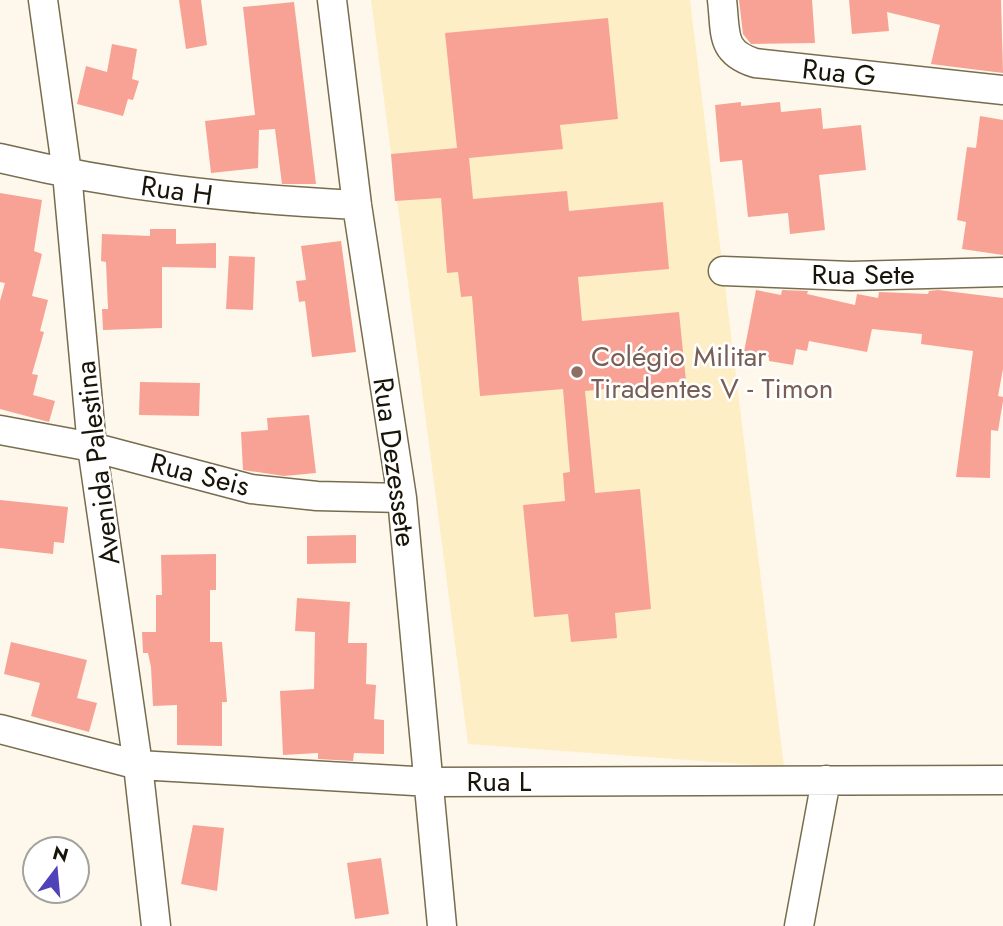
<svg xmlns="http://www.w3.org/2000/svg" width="1003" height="926" font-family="Jost,sans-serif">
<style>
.built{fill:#feeec5}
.building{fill:#f7a295}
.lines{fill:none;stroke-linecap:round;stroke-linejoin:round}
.minor-casing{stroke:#786c4f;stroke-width:31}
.minor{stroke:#fff;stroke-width:28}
.education-dot{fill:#8d6e63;stroke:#fff;stroke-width:2.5}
.labels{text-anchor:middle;stroke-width:5;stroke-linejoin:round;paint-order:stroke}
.street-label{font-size:28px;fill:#181408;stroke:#fff}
.education-label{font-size:28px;fill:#785e54;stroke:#fff;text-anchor:start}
</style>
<rect width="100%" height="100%" fill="#fdf8eb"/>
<path class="built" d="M371 0H690L784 767 468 744Z"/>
<path class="building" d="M179 0H201L207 45 186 49Z
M739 0H812L815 43 751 44 743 34Z
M849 0H1001L1003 73 931 64 940 25 887 12 889 31 852 34Z
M294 2 316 184H282L275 129 259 130 258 168 211 173 205 121 255 115 243 7Z
M608 18 618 119 560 125 563 149 469 158 473 199 567 191 569 211 663 202 669 269 578 277 582 321 679 312 686 381 585 391 595 493 640 489 651 609 615 613 617 638 571 642 568 614 534 617 523 505 565 501 563 473 570 472 563 389 480 396 472 296 461 297 458 272 447 273 441 198 395 201 391 154 457 148 445 33Z
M112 44 137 49 132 79 139 81 133 100 128 99 123 116 77 104 86 66 107 72Z
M741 102V106L780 102 781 112 821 108 823 129 861 125 866 170 819 175 825 230 790 234 788 213 748 217 742 160 720 162 715 105Z
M980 116 1003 120V255L962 249 966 222 957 220 967 147 976 148Z
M0 193 42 200 34 251 42 254 32 296 48 300 40 331 44 332 32 374 38 375 33 395 55 401 49 422 0 409V301L5 283 0 282Z
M150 229H176V244L216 243V268L162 267V328L103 330 102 309H108L106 262 101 261 102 234 150 236Z
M341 241 356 352 312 357 305 301 299 302 296 281 306 280 301 246Z
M229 256 255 257 253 310 226 309Z
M756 290 781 295 782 290 808 291 807 294 855 305 857 294 878 298 879 292 928 294 929 291 938 290 1003 298V369L998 396 1003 397V401L998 431 991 430 990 478 956 477 973 351 921 344 922 334 872 329 867 352 809 341 807 351 796 349 793 365 769 361V357L744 352Z
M140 382 200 383 199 416 139 415Z
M309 415 316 473 284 476 243 470 241 432 268 430 267 418Z
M0 500 68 507 64 543 54 542 53 554 0 548Z
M356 535V563L307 564V536Z
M216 554V590H210V642H222L227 702H222V746L177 745V705L153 706 151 667 148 653H143L142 632H156V595H162L161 555Z
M297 598 350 602 348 643H367L366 684 376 685 374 719 384 720V754L354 753 353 761 318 759V753L283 755 280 691 314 689 315 632 295 631Z
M11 642 87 660 77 698 97 703 89 732 31 716 40 683 4 674Z
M193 825 224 828 217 891 181 884Z
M381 858 389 914 355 919 347 863Z"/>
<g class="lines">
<defs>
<path id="minor" d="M43 0 67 173 92 447 138 765 156 926
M332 0 357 205 402 498 442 926
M722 0C726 33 720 52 755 63L1003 90
M0 158C120 187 234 199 357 205
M723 271 851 276 1003 272
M0 430 92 447 251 489 317 496 402 498
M0 729 138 765 431 782 1003 780
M799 926 826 780"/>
</defs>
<use href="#minor" class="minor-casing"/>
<use href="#minor" class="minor"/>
</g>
<circle class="education-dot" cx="577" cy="372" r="7"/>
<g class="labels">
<g class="street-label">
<text transform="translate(839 72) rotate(6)" y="10">Rua G</text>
<text transform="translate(177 190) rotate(8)" y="10">Rua H</text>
<text x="863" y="284">Rua Sete</text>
<text transform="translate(395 462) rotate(82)" y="10">Rua Dezessete</text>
<text transform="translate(97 463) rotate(-97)" y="10">Avenida Palestina</text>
<text transform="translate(200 474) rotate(14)" y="10">Rua Seis</text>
<text x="499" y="791">Rua L</text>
</g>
<g class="education-label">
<text x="591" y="366">Colégio Militar<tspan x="591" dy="32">Tiradentes V - Timon</tspan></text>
</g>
</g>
<g transform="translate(56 870) rotate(16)"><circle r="33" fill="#ffffff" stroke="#a3a19c" stroke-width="2"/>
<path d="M0-5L12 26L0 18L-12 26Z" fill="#5043ba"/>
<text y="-10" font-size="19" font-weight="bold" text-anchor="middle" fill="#181408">N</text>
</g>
</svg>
